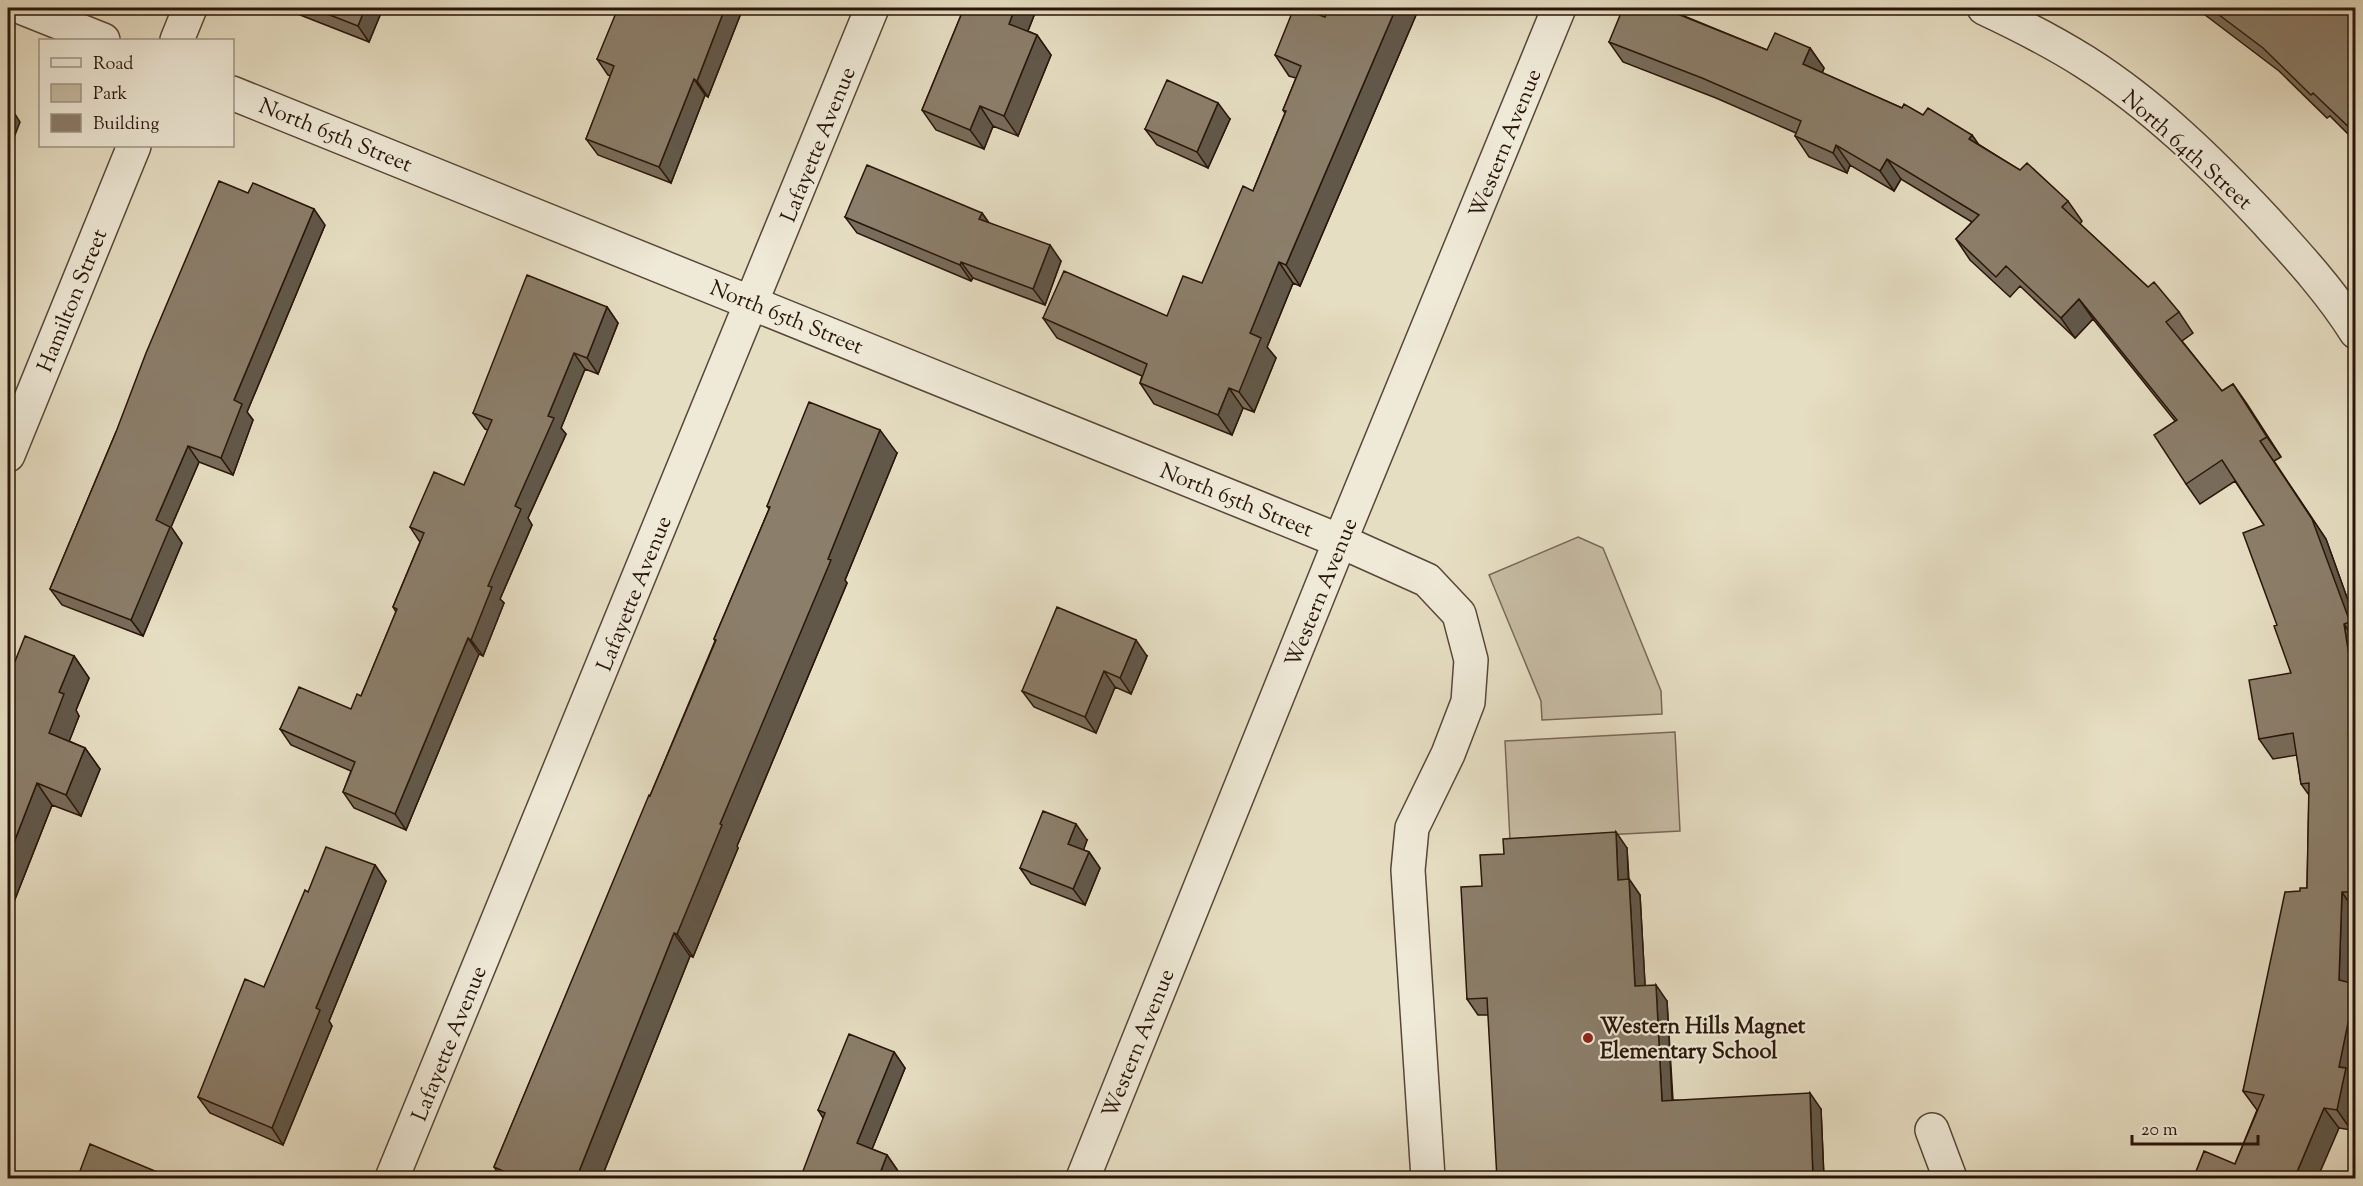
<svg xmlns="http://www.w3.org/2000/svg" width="2363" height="1186" font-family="'Sorts Mill Goudy',serif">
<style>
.green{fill:#c6bca4;stroke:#786857;stroke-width:1.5}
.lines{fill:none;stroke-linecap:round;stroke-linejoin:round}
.minor-casing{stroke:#584738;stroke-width:36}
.minor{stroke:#efead8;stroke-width:33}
.wall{fill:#786c5b;stroke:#29150a;stroke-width:1.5}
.shaded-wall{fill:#61584a;stroke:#29150a;stroke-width:1.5}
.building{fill:#8b7e6a;stroke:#29150a;stroke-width:1.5}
.poi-dot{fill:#8f2418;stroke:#efead8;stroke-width:2}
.labels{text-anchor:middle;stroke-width:4.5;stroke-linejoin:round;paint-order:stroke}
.street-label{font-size:22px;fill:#29150a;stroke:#efead8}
.poi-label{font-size:22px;font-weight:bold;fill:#29150a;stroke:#efead8;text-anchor:start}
</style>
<rect width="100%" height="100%" fill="#e6dec3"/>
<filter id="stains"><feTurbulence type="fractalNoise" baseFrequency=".00333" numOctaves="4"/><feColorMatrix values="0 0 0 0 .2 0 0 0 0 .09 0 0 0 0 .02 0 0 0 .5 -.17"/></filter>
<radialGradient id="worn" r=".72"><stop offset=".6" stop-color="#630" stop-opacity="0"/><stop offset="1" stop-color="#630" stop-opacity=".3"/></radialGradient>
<path class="green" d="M1578 537 1603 548 1661 691 1662 714 1542 720 1541 701 1489 575Z
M1675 732 1680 831 1510 840 1505 741Z"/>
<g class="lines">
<defs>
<path id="minor" d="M23 8 103 40
M1984 8C2018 24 2052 41 2085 62 2153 105 2212 163 2267 222 2298 256 2331 292 2356 332
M177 40 190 8
M232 93 1340 541 1427 580 1459 614 1471 660 1468 702 1448 754 1412 828 1408 870 1428 1178
M8 455 134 146
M1932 1130 1950 1178
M392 1178 872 8
M1083 1178 1340 541 1559 8"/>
</defs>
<use href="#minor" class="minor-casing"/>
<use href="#minor" class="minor"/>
</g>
<path class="wall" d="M284 8H383L369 42 285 9Z
M743 8 708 97 705 95 671 183 598 155 586 139 611 76 608 75 597 59Z
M964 8H1037L1028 31 1037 35 1051 55 1018 136 993 126 984 149 936 130 922 110Z
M1329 8H1419L1300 286 1293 283 1267 347 1276 358 1254 412 1243 408 1232 435 1154 404 1140 383 1142 376 1057 338 1043 318 1167 316 1202 283 1253 191 1285 113 1283 110 1296 78 1289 76 1275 55 1325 17Z
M2196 8H2355V141L2330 116 2327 118 2279 71Z
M1684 16 1767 50 1810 48 1824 68 1822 73 1902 108 1972 135 1978 144 2068 201 2082 221 2080 224 2148 287 2179 312 2193 333 2182 341 2222 391 2233 384 2281 457 2274 461 2326 539 2355 620V922L2354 983 2355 1081 2351 1130 2339 1128 2235 1164 2257 1110 2243 1091 2300 891 2307 888 2309 795 2301 784 2297 755 2273 759 2259 739 2291 673 2277 625 2264 525 2235 481 2200 504 2186 484 2175 421 2093 319 2075 338 2020 286 2010 297 1970 260 1956 239 1972 222 1901 179 1894 191 1850 165 1847 173 1809 157 1795 136 1796 133 1716 98 1623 62 1609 42Z
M1230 119 1208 168 1157 145 1145 129Z
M982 213 989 223 1061 261 1045 305 973 278 971 281 857 233 845 217Z
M325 225 247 412 253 420 233 475 199 462 171 527 182 543 143 636 62 605 50 589 116 432Z
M607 307 618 323 598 374 585 369 561 428 566 434 528 518 532 525 500 599 504 603 483 656 479 654 406 830 354 808 343 792 351 771 291 745 280 729 351 709 361 696 396 612 393 607 420 542 410 527 464 485 488 430 485 429 473 413Z
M897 453 845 580 847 583 737 846 738 848 693 957 690 956 601 1179H502L494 1167 715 641 714 639 769 509 767 506Z
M74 656 89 678 76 710 79 716 69 741 85 748 100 769 81 816 52 805 8 917V679Z
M1147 656 1131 694 1115 687 1096 733 1034 707 1022 691Z
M1087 840 1083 850 1089 852 1100 868 1085 905 1031 884 1020 868Z
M1627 848 1629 879 1640 895 1645 986 1667 1001 1673 1100 1821 1109 1824 1179 1488 1015H1478L1467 999 1482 886 1504 854Z
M375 865 386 881 329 1021 332 1026 283 1145 210 1113 198 1097 264 987 308 892Z
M894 1052 905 1068 872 1149 887 1155 898 1171 823 1118 818 1110Z"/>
<path class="shaded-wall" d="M365 8H383L369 42 358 26Z
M725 8H743L708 97 697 81Z
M1015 8H1037L1023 43 1009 24Z
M1396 8H1419L1300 286 1286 265Z
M1665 8H1679L1684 16 1679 29 1665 9Z
M1037 35 1051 55 1018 136 1004 116Z
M1810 48 1824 68 1817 85 1803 64Z
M694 79 705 95 671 183 659 167Z
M8 103 20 122 8 153Z
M1218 103 1230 119 1208 168 1197 152Z
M980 106 993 126 984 149 970 130Z
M1972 135 1986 155 1969 139Z
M1836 145 1850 165 1847 173 1833 153Z
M1887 159 1901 179 1894 191 1880 171Z
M314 209 325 225 247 412 253 420 233 475 221 458 234 400Z
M982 213 993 229 979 219Z
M1050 245 1061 261 1045 305 1033 289Z
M961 262 973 278 971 281 960 265Z
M1279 262 1293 283 1267 347 1276 358 1254 412 1239 392 1250 333Z
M2079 299 2093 319 2075 338 2061 318Z
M607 307 618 323 598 374 587 358Z
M574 353 585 369 561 428 566 434 528 518 532 525 500 599 504 603 483 656 471 640 488 586 515 506 548 416Z
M2233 384 2247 404 2281 457 2267 437Z
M1229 388 1243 408 1232 435 1218 415Z
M880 430 897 453 845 580 847 583 737 846 738 848 693 957 677 934 720 824Z
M2260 441 2326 539 2355 620V631L2350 622Z
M188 446 199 462 171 527 182 543 143 636 131 620 156 520Z
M2344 624 2355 640V693Z
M468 638 479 654 406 830 395 814Z
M1136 640 1147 656 1131 694 1120 678Z
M74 656 89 678 76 710 79 716 64 755 49 733 59 692Z
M1104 671 1115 687 1096 733 1085 717Z
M85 748 100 769 81 816 66 795Z
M37 783 52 805 8 917V858Z
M1076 824 1087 840 1080 860 1068 844Z
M1616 832 1627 848 1629 896 1618 880Z
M1089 852 1100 868 1085 905 1073 889Z
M375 865 386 881 329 1021 332 1026 283 1145 272 1128 316 1008Z
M1629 879 1640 895 1646 1002 1635 986Z
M2342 892 2355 912 2353 1000 2355 989V1110L2351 1130 2337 1110 2339 1067V980Z
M674 933 690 956 601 1179H576Z
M1656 985 1667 1001 1673 1117 1662 1101Z
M894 1052 905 1068 868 1159 857 1143Z
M1810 1093 1821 1109 1824 1179H1813Z
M2324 1108 2339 1128 2317 1179H2294Z
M887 1155 898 1171 895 1179H881L879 1176Z"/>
<path class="building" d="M312 8H365L358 26Z
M618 8H725L697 81 694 79 659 167 586 139 614 66 597 59Z
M964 8H1015L1009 24 1037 35 1004 116 980 106 970 130 922 110Z
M1294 8H1301L1325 17 1329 8H1396L1286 265 1279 262 1250 333 1261 338 1239 392 1229 388 1218 415 1140 383 1147 364 1043 318 1064 271 1167 316 1183 276 1202 283 1243 186 1253 191 1286 111 1283 110 1301 66 1275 55Z
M1623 8H1665V9L1767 50 1775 33 1810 48 1803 64 1902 108 1904 104 1923 115 1928 108 1972 135 1969 139 2020 170 2027 163 2068 201 2062 207 2148 287 2154 282 2179 312 2166 322 2222 391 2233 384 2267 437 2260 441 2312 519 2350 622 2344 624 2355 693V858L2354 892H2342L2339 980 2355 984V989L2339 1067 2346 1068 2337 1110 2324 1108 2294 1179H2193L2204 1151 2235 1164 2264 1095 2243 1091 2285 892 2300 891V888H2307L2309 783 2301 784 2293 733 2259 739 2249 680 2291 673 2274 626 2277 625 2243 533 2264 525 2222 460 2186 484 2154 435 2177 420 2079 299 2061 318 2006 266 1996 277 1956 239 1979 215 1887 159 1880 171 1836 145 1833 153 1795 136 1801 121 1702 78 1609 42Z
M2210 8H2355V133L2313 93 2311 95 2263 48Z
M1167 80 1218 103 1197 152 1145 129Z
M867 165 982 213 979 219 1050 245 1033 289 961 262 960 265 845 217Z
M219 181 248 193 253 183 314 209 234 400 242 404 221 458 188 446 156 520 170 527 131 620 50 589 116 432 146 353Z
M527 275 607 307 587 358 574 353 548 416 554 418 515 506 521 509 488 586 492 587 471 640 468 638 395 814 343 792 355 762 280 729 299 687 351 709 357 694 361 696 397 609 393 607 424 533 410 527 434 472 464 485 492 420 473 413Z
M809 402 880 430 828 559 831 560 720 824 722 825 677 934 674 933 576 1179H521L494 1167 649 795 650 796 716 640 714 639 770 507 767 506Z
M1057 607 1136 640 1120 678 1104 671 1085 717 1022 691Z
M25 636 74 656 59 692 64 694 49 733 85 748 66 795 37 783 8 858V679Z
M1043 811 1076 824 1068 844 1089 852 1073 889 1020 868Z
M1616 832 1618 880 1629 879 1635 986 1656 985 1662 1101 1810 1093 1813 1179H1497L1487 998 1467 999 1461 887 1482 886 1480 855 1504 854 1503 839Z
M326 847 375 865 316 1008 320 1010 272 1128 198 1097 245 979 264 987 305 890 308 892Z
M849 1034 894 1052 857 1143 887 1155 879 1176 885 1179H800L825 1113 818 1110Z
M90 1144 174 1179H77Z
M447 1173 460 1179H445Z"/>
<circle class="poi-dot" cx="1588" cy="1038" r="6"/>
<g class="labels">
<g class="street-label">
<text transform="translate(336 134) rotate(22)" y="8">North 65th Street</text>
<text transform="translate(1504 143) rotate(-68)" y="8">Western Avenue</text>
<text transform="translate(817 144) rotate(-68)" y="8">Lafayette Avenue</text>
<text transform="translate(2188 149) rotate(42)" y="8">North 64th Street</text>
<text transform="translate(71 300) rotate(-68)" y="8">Hamilton Street</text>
<text transform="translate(787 316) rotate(22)" y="8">North 65th Street</text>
<text transform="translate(1237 499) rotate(22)" y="8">North 65th Street</text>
<text transform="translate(1320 592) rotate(-68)" y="8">Western Avenue</text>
<text transform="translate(633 593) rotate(-68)" y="8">Lafayette Avenue</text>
<text transform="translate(448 1043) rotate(-68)" y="8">Lafayette Avenue</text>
<text transform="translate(1137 1043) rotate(-68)" y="8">Western Avenue</text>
</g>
<g class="poi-label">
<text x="1600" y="1033">Western Hills Magnet<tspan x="1600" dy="25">Elementary School</tspan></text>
</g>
</g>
<rect width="2363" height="1186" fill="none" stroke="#e6dec3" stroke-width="30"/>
<rect x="9" y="9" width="2345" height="1168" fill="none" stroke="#29150a" stroke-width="3"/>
<rect x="15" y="15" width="2333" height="1156" fill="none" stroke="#29150a" stroke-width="1.5"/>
<rect x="39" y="39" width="195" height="108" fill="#efead8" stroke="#a09586" stroke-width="1.5"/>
<rect x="51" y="58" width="30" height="9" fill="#efead8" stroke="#a09586" stroke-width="1.5"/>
<text x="93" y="69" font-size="18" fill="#29150a">Road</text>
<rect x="51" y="84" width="30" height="18" fill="#c6bca4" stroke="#a09586" stroke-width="1.5"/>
<text x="93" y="99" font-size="18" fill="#29150a">Park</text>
<rect x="51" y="114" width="30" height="18" fill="#8b7e6a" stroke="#a09586" stroke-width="1.5"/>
<text x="93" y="129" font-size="18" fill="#29150a">Building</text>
<path d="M2132 1135v9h126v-9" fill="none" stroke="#29150a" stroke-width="3"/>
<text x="2141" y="1135" font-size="18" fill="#29150a" stroke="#efead8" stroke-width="4.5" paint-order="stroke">20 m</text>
<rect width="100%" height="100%" filter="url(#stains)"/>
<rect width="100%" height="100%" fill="url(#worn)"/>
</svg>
